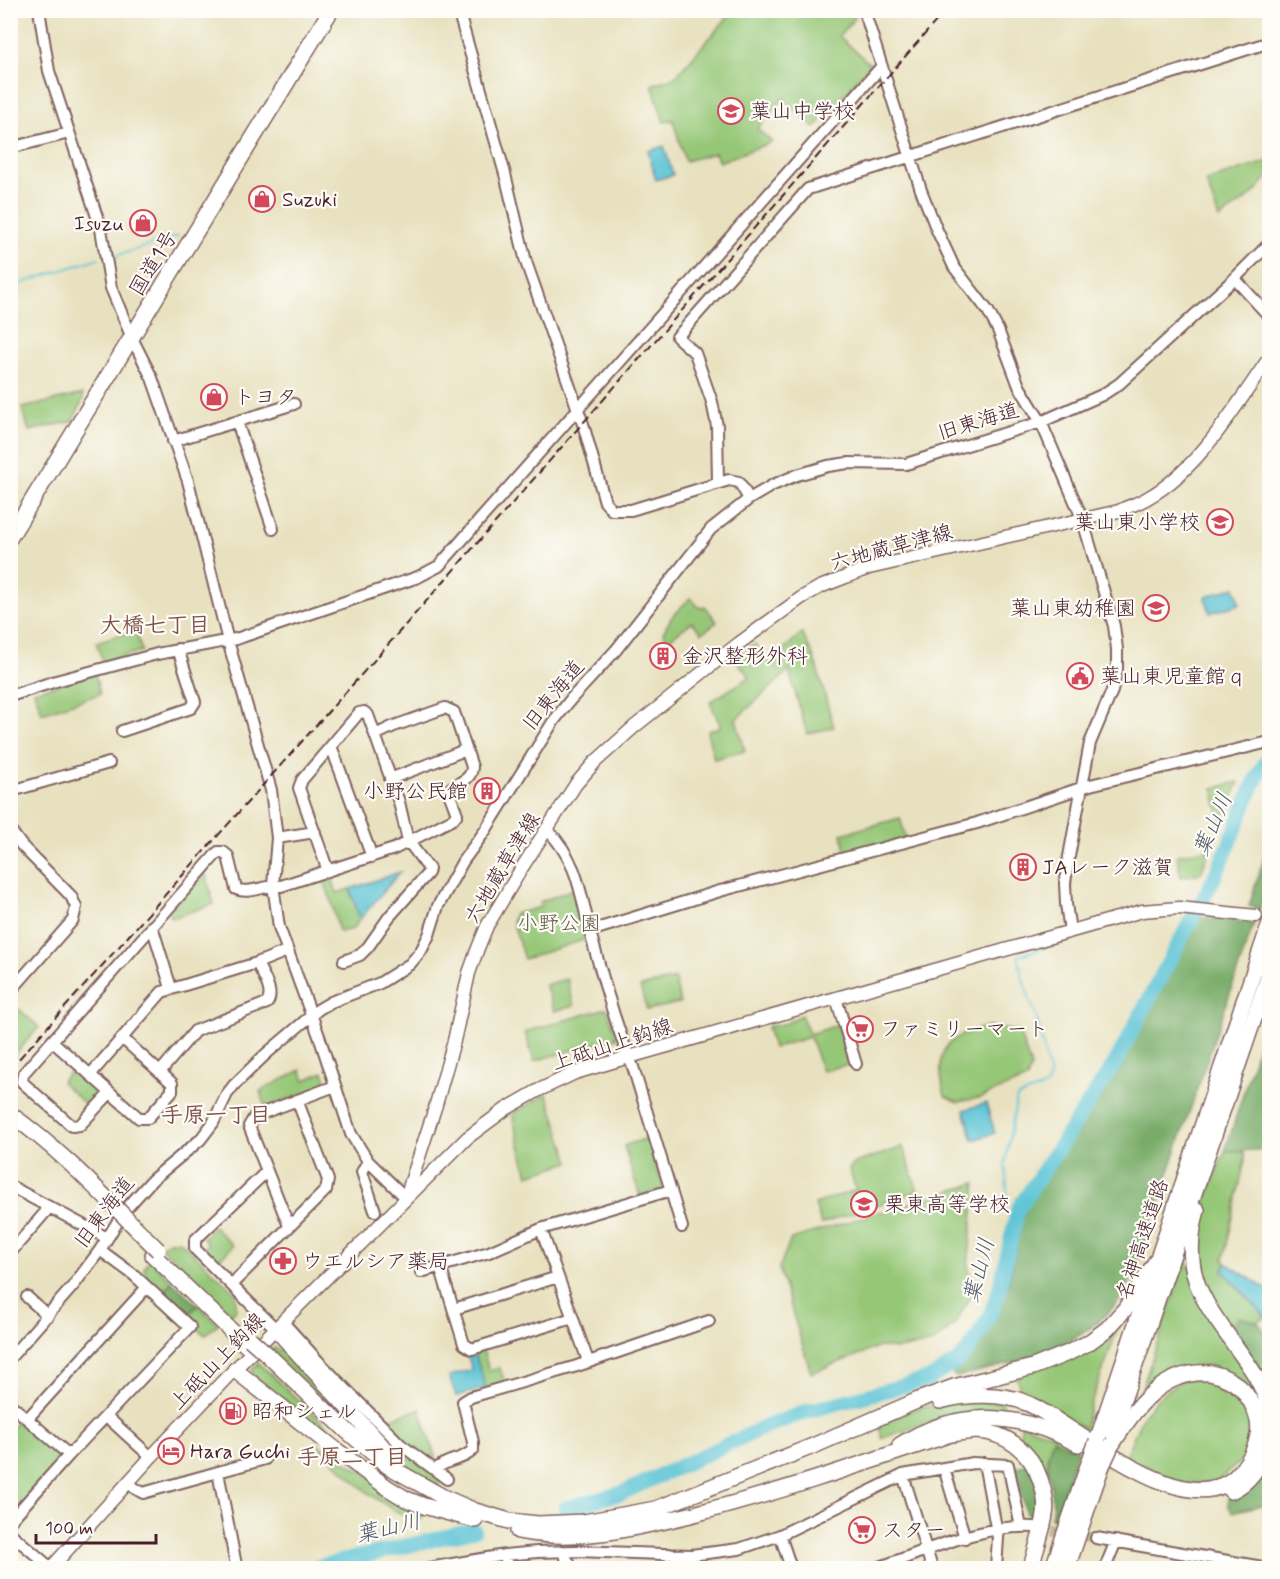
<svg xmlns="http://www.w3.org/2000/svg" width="1280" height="1579" font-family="Mynerve,'Klee One',sans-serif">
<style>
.green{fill:#96c777;stroke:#707351;stroke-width:1.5}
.forest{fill:#78ac68;stroke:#61664a;stroke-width:1.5}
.water{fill:#58c2d4;stroke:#517080;stroke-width:1.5}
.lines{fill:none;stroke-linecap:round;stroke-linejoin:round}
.stream{stroke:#58c2d4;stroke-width:2}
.river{stroke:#58c2d4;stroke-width:15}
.minor-tunnel{stroke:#c8baa1;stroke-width:10;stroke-dasharray:10 5;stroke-linecap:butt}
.minor-casing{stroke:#81635f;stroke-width:14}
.major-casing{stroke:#81635f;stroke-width:15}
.highway-casing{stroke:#81635f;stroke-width:18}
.minor{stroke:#fff;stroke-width:10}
.major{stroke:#fff;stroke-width:12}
.highway{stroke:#fff;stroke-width:15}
.rail{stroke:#4a1f2b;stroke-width:2;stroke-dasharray:9 4.5;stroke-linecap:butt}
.highway-bridge-casing{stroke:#81635f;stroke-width:18;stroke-linecap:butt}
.highway-bridge{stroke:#fff;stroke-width:15}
.labels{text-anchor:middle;stroke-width:4.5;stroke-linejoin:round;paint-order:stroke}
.poi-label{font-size:21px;fill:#4a1f2b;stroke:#fdfcf7;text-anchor:start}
.street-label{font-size:21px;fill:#4a1f2b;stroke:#fdfcf7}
.park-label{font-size:21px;fill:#655a46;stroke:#fdfcf7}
.neighbourhood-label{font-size:22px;font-weight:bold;fill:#80524b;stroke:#fdfcf7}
.water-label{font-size:22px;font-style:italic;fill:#4f5866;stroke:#fdfcf7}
</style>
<rect width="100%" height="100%" fill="#fdfcf7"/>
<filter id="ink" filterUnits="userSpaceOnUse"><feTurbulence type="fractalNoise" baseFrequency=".0167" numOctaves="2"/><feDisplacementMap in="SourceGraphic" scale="12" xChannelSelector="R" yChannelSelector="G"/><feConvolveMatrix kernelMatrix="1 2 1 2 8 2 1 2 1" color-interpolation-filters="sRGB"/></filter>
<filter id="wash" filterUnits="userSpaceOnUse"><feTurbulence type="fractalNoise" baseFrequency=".008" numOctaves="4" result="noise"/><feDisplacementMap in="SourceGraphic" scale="24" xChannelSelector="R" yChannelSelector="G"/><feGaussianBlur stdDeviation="1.35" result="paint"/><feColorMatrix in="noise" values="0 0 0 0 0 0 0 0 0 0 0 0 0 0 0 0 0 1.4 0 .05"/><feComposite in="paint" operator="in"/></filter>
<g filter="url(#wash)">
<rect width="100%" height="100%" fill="#e8e1bf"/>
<path class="green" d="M734 10 853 11 855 18 839 36 870 64 815 128 783 99 757 129 772 142 719 162 715 153 685 161 673 120 664 122 652 85 676 76Z
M1269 161V176L1252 195 1219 219 1206 181Z
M83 394V399L73 421 29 431 22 408Z
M690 598 700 608 705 606 717 622 702 633 692 622 668 640 663 633 671 618Z
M135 630 142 651 103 662 96 642Z
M802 633 814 657 834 727 807 734 789 671 736 719 745 751 714 759 707 732 709 730 719 728 720 725 710 702 750 677 735 659 755 644 769 662Z
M95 674 100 694 42 713 34 691Z
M1238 782 1239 783 1221 821 1213 788Z
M900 818 906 839 846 854 842 834Z
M1210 849 1201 873 1181 877 1177 855Z
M205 872 214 904 172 918 168 914Z
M332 878 337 893 350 889 360 919 353 929 339 932 331 900 324 881Z
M576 888 587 939 524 959 512 920 515 914 541 907 540 902Z
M567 979 574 1006 554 1011 545 985Z
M675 979 680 1003 647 1010 640 987Z
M10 1004H13L39 1027 11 1059Z
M607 1008 617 1038 534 1061 525 1032Z
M801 1015 810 1034 838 1025 850 1064 822 1071 810 1037 773 1048 767 1027 787 1023Z
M989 1026 1019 1032 1031 1067 1027 1079 979 1098 958 1102 945 1096C933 1049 944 1038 989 1026Z
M74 1066 100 1089 86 1105 61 1082Z
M301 1070 305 1080 323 1072 326 1079 323 1086 266 1108 260 1091Z
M547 1094 570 1162 528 1175 513 1120 514 1112Z
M647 1138 663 1186 662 1189 640 1196 624 1146Z
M903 1147 918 1191 821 1224 815 1204 856 1190 849 1169 855 1163Z
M1225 1152H1244L1245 1159 1224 1259 1226 1263 1223 1268 1231 1281 1266 1317 1258 1322 1239 1317 1231 1327C1177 1267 1197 1218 1225 1152Z
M976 1183 968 1265 972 1292 956 1323 933 1343 897 1349 879 1347 811 1373 779 1268 791 1239Z
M214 1226 233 1246 215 1263 202 1251 208 1244 203 1238Z
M169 1241H180L236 1293V1310L231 1314 161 1247Z
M1186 1242 1187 1262 1249 1370 1264 1403 1265 1419 1212 1366C1185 1363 1165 1371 1146 1391H1141L1183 1267 1178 1264Z
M150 1259 172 1282 161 1292 146 1278 144 1268Z
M198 1305 218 1324 205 1335 186 1317Z
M1119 1325 1088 1412 1085 1429 1021 1395 1016 1374Z
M273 1348 289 1352 356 1426 352 1429 270 1350Z
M483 1350 489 1371 500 1368 505 1383 486 1388 474 1352Z
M258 1363 359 1455 355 1459 253 1376 252 1370Z
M1187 1377 1226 1382 1247 1403 1253 1433 1246 1457 1216 1482 1184 1484 1125 1457 1143 1415 1161 1395Z
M331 1380 402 1453 442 1479 439 1487C394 1461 364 1419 331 1380Z
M953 1400 1003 1402V1410C960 1410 922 1425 882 1438L881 1431 876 1425 911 1410Z
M420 1409 436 1459 435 1461C414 1457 398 1435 385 1420Z
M21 1417 63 1454 62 1457 11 1515V1429Z
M1021 1424 1057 1436 1047 1458V1471L1037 1453 1020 1438Z
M317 1444 426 1511 419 1521C378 1508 346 1474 317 1444Z"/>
<path class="forest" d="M1269 842V881L1260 909 1249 906Z
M1197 917 1254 923 1138 1262C1133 1274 1128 1289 1120 1299 1080 1351 1016 1362 956 1377L951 1372 972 1350 992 1320 1009 1283 1021 1223 1030 1197 1119 1069Z
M1269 1011V1149L1225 1152Z
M172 1282 198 1305 186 1317 163 1295Z
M1239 1317 1258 1322 1270 1339 1269 1388 1257 1365 1231 1327Z
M1053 1439 1078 1449 1055 1519 1051 1518C1058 1488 1040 1469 1053 1439Z
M1269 1458V1507L1259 1506 1232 1512 1228 1505 1229 1497Z
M1028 1463 1038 1483 1039 1514H1026L1016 1468Z"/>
<path class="water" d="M664 146 673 175 656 180 648 151Z
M1235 587 1240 604 1210 613 1205 597Z
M400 872 360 919 350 889Z
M986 1103 995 1133 973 1140 964 1110Z
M1226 1263 1269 1291V1311L1266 1317 1223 1271Z
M474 1352 486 1388 456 1396 449 1376 472 1370 467 1354Z"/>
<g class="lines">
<path class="stream" d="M116 256 178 236
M10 287 99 258
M1008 1204 1005 1164 1017 1097 1046 1086 1050 1078 1037 1019 1023 980 1018 956 1068 940
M1015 1222 1018 1209"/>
<path class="river" d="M566 1508 622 1493 765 1427 808 1411 929 1379 958 1361 971 1347 990 1315 998 1294 1018 1209 1115 1063 1191 920C1209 891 1223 860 1236 828 1246 803 1254 778 1270 756
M313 1568 474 1530"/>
</g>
</g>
<g filter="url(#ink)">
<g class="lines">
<path class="minor-tunnel" d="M1037 1528 1096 1538"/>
<defs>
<path id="minor" d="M39 10 49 71 101 229 111 288 132 338 152 378 188 481 228 641 271 790 277 838 273 885 279 927 319 1036 351 1134 368 1161 406 1198
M458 10 505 174 526 262 583 424 605 502 612 510H631L729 480 739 482 749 499
M864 10 921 190 936 228 954 267 988 311 998 330 1019 386 1041 422 1082 518 1114 626 1117 649V670L1112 691 1090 743 1068 862 1065 883 1066 904 1070 931
M10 148 69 133
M1235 279 1270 317
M237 422 273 529
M173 441 294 404
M718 483 717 426 712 402 695 353 677 337 808 189 1270 42
M10 696 56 681 157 654 236 639 418 577 439 566 881 67
M122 731 191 708 195 702 178 649
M331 746 372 857
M390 779 465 750
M10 789 15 790 109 763
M547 829C582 866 580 898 593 943 605 985 616 1027 633 1067L682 1227
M10 830 22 846 71 896 76 907 73 920 10 992
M277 838 315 832
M328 871 299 788 302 780 359 713 364 712 368 715 399 802 408 841 429 869 428 873 389 917 368 947 360 955 344 961
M152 926 171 988
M590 931 720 891 977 823 1090 785 1269 742
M836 998 856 1064
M52 1041 139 1118H148L172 1091V1083L122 1038
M160 1072 195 1031 267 1003C275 992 262 974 257 963
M90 1075 162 992 257 963 287 951
M110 1093 80 1125 72 1126 22 1082 23 1074 218 852H223L228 856 236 889C250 895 266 884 281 886L394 849 453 819 457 814 449 793 451 788C460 782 472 779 472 767L454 712 445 708 394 726 375 735
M368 1161 362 1172 375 1211
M267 1171 195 1240V1249L276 1329
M10 1186 107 1238
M289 1226 249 1126 255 1116 335 1086
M541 1229 588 1361
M10 1253 49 1208
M440 1266 464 1344 472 1349 573 1318
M421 1272 489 1252 541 1229 671 1190
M232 1284 326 1190 328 1180 297 1100
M27 1297 48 1316
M454 1309 558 1277
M283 1322 319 1362 400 1444 447 1479
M10 1358 73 1286 100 1250 125 1210 152 1180 200 1140 213 1123 227 1094 234 1085 266 1054 319 1009 331 1002 380 983 410 964 421 951 429 935 438 906 463 861 485 831 553 722 571 699 616 650 711 529 749 499 773 485 797 475 828 466 848 463 906 464 1041 422 1102 395 1119 384 1232 281 1270 243
M10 1404 69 1455
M106 1416 151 1457
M28 1418 147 1287
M984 1463 998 1538 996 1568
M944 1468 965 1538
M435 1470C449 1457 461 1462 473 1450V1442L463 1402 471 1397 577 1366 709 1321
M218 1472 265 1459
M903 1475 932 1568
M128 1483 136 1489 143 1493 218 1472 236 1565
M10 1521 69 1455 190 1327 134 1275 100 1250
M10 1533 51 1568
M780 1535 791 1568
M1096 1538 1268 1568
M562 1551 572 1568
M669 1554 671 1568
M505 1555 509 1568
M429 1568 505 1555 537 1552 576 1551 691 1555 739 1549 780 1535 903 1475 973 1463 1008 1465 1021 1527
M877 1568C927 1551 981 1524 1034 1527
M1105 1568 1116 1541"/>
<path id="major" d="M406 1197 435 1108 454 1041 469 973 478 948 487 926 523 866 576 784 595 762 634 727 738 644 801 598 820 587 869 568 1119 511C1129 506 1140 503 1149 497 1200 468 1236 405 1270 357
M51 1568 151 1457 227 1377 467 1138 506 1109 539 1090 575 1073 629 1057 1142 911 1179 908 1256 916"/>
<path id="highway" d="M10 537 331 10
M1197 1210C1179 1276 1205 1303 1241 1354 1254 1372 1265 1389 1270 1412
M153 1255 246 1345
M276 1329 393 1458
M268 1355 347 1431 388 1466 445 1498 475 1511 509 1521 538 1524 584 1522 656 1509 813 1446 921 1399 954 1387 1033 1367 1068 1353 1088 1343 1107 1329 1125 1309 1157 1260
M235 1370 336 1450 388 1488 406 1499 424 1506 475 1520
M940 1401C967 1394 1002 1392 1029 1404 1078 1427 1192 1532 1241 1471 1249 1461 1256 1448 1258 1435 1261 1420 1254 1405 1245 1393 1238 1383 1222 1375 1210 1373 1161 1369 1134 1410 1111 1446
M1112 1432 1270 972
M1097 1441 1270 923
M900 1445C959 1407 1018 1412 1078 1444
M1231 1491C1252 1482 1263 1461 1270 1440
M518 1531C577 1543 636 1528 694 1514 781 1492 865 1463 951 1434 960 1433 969 1431 978 1431 1007 1433 1031 1452 1040 1479 1044 1490 1047 1503 1045 1515 1042 1533 1035 1551 1031 1568
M1053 1568 1090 1460
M1067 1568 1101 1468"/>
</defs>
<use href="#minor" class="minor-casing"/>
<use href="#major" class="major-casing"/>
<use href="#highway" class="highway-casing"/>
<use href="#minor" class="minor"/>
<use href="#major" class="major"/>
<use href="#highway" class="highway"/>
<path class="rail" d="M10 1069 378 656 946 10"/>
<defs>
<path id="highway-bridge" d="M10 1114C65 1153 111 1204 158 1250
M250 1339 268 1355
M1090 1460 1097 1441
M1101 1468 1111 1446"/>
</defs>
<use href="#highway-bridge" class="highway-bridge-casing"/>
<use href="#highway-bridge" class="highway-bridge"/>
</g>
</g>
<defs>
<symbol id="school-ring" viewBox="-11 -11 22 22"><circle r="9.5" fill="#fdfcf7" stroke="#d1495b" stroke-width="1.5"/><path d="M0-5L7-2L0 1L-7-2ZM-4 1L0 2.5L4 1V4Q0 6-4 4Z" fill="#d1495b"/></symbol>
<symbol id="shop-ring" viewBox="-11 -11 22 22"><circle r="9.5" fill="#fdfcf7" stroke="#d1495b" stroke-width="1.5"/><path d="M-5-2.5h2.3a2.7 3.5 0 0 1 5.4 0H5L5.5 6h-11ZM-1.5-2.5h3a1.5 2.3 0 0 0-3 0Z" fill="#d1495b"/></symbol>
<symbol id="building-ring" viewBox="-11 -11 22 22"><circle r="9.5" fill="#fdfcf7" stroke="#d1495b" stroke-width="1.5"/><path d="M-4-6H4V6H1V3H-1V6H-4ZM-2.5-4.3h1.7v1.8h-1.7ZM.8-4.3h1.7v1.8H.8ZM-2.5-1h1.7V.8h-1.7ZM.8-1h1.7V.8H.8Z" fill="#d1495b"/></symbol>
<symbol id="civic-ring" viewBox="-11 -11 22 22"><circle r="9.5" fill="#fdfcf7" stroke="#d1495b" stroke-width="1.5"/><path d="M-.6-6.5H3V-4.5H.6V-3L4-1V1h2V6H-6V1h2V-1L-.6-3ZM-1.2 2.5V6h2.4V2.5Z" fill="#d1495b"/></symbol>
<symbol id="supermarket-ring" viewBox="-11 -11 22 22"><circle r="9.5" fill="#fdfcf7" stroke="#d1495b" stroke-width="1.5"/><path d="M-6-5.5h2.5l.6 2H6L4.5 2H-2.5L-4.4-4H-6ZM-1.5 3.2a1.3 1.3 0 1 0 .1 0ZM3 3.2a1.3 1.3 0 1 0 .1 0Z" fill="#d1495b"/></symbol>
<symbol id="pharmacy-ring" viewBox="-11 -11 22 22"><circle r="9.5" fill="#fdfcf7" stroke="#d1495b" stroke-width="1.5"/><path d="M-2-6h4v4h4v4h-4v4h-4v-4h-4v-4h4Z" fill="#d1495b"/></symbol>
<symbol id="fuel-ring" viewBox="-11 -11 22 22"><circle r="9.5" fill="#fdfcf7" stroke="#d1495b" stroke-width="1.5"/><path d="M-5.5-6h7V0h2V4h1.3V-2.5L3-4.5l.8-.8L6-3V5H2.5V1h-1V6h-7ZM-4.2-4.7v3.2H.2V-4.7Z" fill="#d1495b"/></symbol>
<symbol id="hotel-ring" viewBox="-11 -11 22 22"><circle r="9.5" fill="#fdfcf7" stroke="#d1495b" stroke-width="1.5"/><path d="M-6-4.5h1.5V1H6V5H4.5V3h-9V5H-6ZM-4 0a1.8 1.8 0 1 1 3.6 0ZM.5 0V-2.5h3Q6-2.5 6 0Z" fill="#d1495b"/></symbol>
</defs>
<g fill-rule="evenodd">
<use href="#school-ring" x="716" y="96" width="30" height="30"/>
<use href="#shop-ring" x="247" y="184" width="30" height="30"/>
<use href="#shop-ring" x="128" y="208" width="30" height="30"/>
<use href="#shop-ring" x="199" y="382" width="30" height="30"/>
<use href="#school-ring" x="1205" y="507" width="30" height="30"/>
<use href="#school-ring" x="1141" y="593" width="30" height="30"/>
<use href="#building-ring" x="648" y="641" width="30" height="30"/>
<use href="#civic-ring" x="1065" y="661" width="30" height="30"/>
<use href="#building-ring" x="472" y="776" width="30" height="30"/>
<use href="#building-ring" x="1008" y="852" width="30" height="30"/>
<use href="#supermarket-ring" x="845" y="1014" width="30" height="30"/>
<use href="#school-ring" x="849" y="1189" width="30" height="30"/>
<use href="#pharmacy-ring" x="268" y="1246" width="30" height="30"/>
<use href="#fuel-ring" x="218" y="1396" width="30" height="30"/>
<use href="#hotel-ring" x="156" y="1436" width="30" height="30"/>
<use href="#supermarket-ring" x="847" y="1515" width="30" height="30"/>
</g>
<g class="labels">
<g class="poi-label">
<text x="750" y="118">葉山中学校</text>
<text x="282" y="206">Suzuki</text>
<text x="124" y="230" text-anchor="end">Isuzu</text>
<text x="234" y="404">トヨタ</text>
<text x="1200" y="529" text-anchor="end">葉山東小学校</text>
<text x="1136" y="615" text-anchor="end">葉山東幼稚園</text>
<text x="682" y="663">金沢整形外科</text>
<text x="1100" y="683">葉山東児童館ｑ</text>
<text x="468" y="798" text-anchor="end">小野公民館</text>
<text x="1042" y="874">JAレーク滋賀</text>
<text x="880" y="1036">ファミリーマート</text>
<text x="884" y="1211">栗東高等学校</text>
<text x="302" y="1268">ウエルシア薬局</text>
<text x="252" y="1418">昭和シェル</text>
<text x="190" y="1458">Hara Guchi</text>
<text x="882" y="1537">スター</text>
</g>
<g class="street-label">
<text transform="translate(153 263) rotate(-59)" y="7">国道1号</text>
<text transform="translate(978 421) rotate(-17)" y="7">旧東海道</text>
<text transform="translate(891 547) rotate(-15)" y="7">六地蔵草津線</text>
<text transform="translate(553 695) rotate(-51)" y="7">旧東海道</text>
<text transform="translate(502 868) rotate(-59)" y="7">六地蔵草津線</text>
<text transform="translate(612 1044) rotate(-18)" y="7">上砥山上鈎線</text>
<text transform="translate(104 1212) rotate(-53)" y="7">旧東海道</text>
<text transform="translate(1142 1239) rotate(-72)" y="7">名神高速道路</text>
<text transform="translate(217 1361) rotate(-46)" y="7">上砥山上鈎線</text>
</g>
<g class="park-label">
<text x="559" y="930">小野公園</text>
</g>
<g class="neighbourhood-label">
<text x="155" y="632">大橋七丁目</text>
<text x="216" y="1122">手原一丁目</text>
<text x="352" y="1464">手原二丁目</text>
</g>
<g class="water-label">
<text transform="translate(1212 824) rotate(-67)" y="8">葉山川</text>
<text transform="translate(978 1270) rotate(-75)" y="8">葉山川</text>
<text transform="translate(388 1527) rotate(-13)" y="8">葉山川</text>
</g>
</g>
<rect width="1280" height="1579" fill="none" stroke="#fdfcf7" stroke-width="36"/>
<path d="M36 1534v9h120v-9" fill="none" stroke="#4a1f2b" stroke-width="3"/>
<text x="45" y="1534" font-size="18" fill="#4a1f2b" stroke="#fdfcf7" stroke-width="4.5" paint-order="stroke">100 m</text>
</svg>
